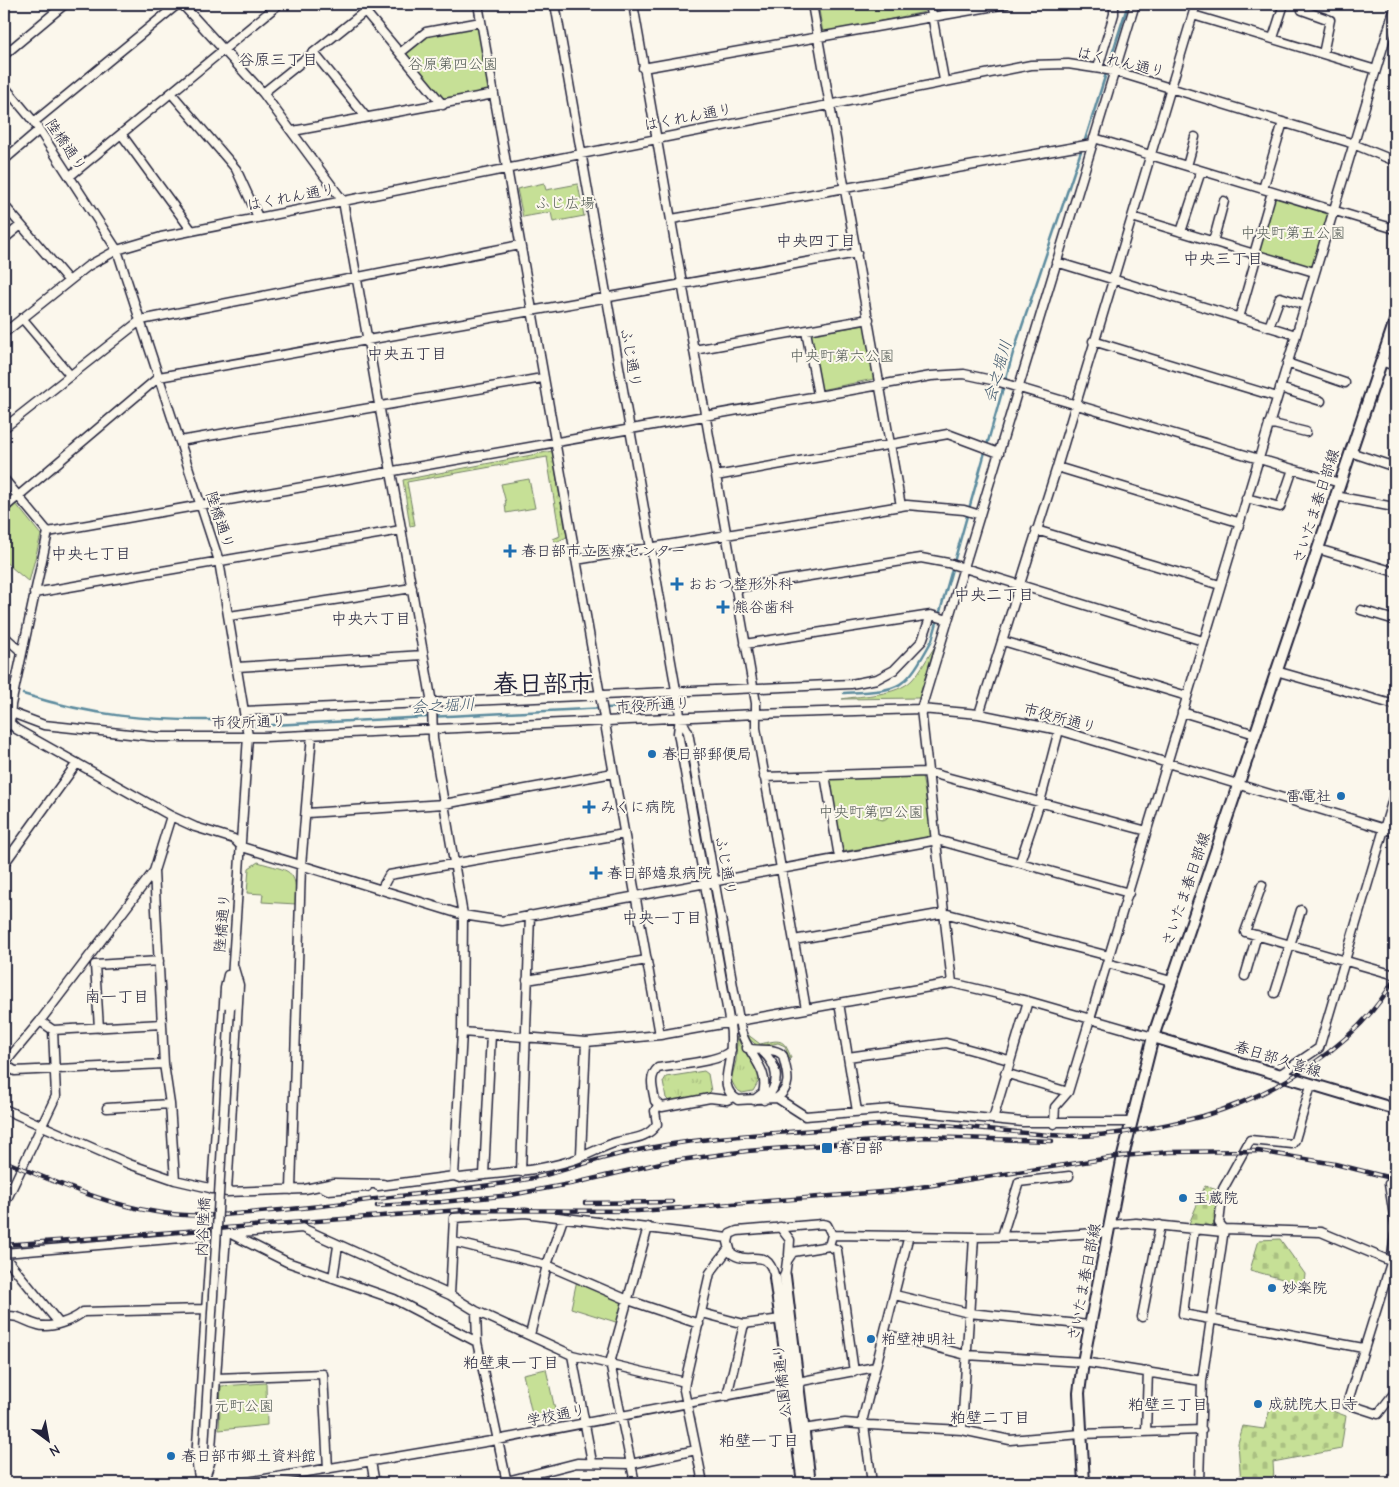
<svg xmlns="http://www.w3.org/2000/svg" width="1399" height="1487" font-family="'Comic Neue','Klee One',sans-serif">
<style>
.grass{fill:url(#grass-tufts);stroke:#748168}
.cemetery{fill:url(#cemetery-stones);stroke:#748168}
.park{fill:#c6e096;stroke:#748168}
.garden{fill:url(#garden-dots);stroke:#748168}
.lines{fill:none;stroke-linecap:round;stroke-linejoin:round}
.stream{stroke:#5c8b9e;stroke-width:2.5}
.minor-casing{stroke:#22223b;stroke-width:11}
.major-casing{stroke:#22223b;stroke-width:14}
.minor{stroke:#fbf7ec;stroke-width:8}
.major{stroke:#fbf7ec;stroke-width:10}
.rail-casing{stroke:#22223b;stroke-width:4.5}
.rail{stroke:#fbf7ec;stroke-width:2.5;stroke-dasharray:8;stroke-linecap:butt}
.minor-bridge-casing{stroke:#22223b;stroke-width:11;stroke-linecap:butt}
.minor-bridge{stroke:#fbf7ec;stroke-width:8}
.poi-dot{fill:#1f6fb2;stroke:#fbf7ec;stroke-width:2}
.labels{text-anchor:middle;stroke-width:4;stroke-linejoin:round;paint-order:stroke}
.street-label{font-size:15px;fill:#22223b;stroke:#fbf7ec}
.park-label{font-size:15px;fill:#535b56;stroke:#fbf7ec}
.poi-label{font-size:15px;fill:#22223b;stroke:#fbf7ec;text-anchor:start}
.neighbourhood-label{font-size:16px;fill:#22223b;stroke:#fbf7ec}
.water-label{font-size:16px;font-style:italic;fill:#3f576d;stroke:#fbf7ec}
.town-label{font-size:25px;font-weight:bold;fill:#22223b;stroke:#fbf7ec}
</style>
<defs>
<pattern id="grass-tufts" width="24" height="20" patternUnits="userSpaceOnUse" patternTransform="scale(1.25)"><rect width="24" height="20" fill="#c6e096"/><path d="M3 7l-1-3M5 7V3M7 7l1-3M15 17l-1-3M17 17v-4M19 17l1-3" fill="none" stroke="#aac082"/></pattern>
<pattern id="cemetery-stones" width="16" height="16" patternUnits="userSpaceOnUse" patternTransform="scale(1.25)"><rect width="16" height="16" fill="#c6e096"/><path d="M2 7V4a2 2 0 0 1 4 0v3zM10 15v-3a2 2 0 0 1 4 0v3z" fill="#aac082"/></pattern>
<pattern id="garden-dots" width="8" height="8" patternUnits="userSpaceOnUse" patternTransform="scale(1.25)"><rect width="8" height="8" fill="#c6e096"/><path d="M2 2h.1M6 6h.1" fill="none" stroke="#aac082" stroke-width="1.8" stroke-linecap="round"/></pattern>
</defs>
<rect width="100%" height="100%" fill="#fbf7ec"/>
<filter id="ink" filterUnits="userSpaceOnUse"><feTurbulence type="fractalNoise" baseFrequency=".02" numOctaves="2"/><feDisplacementMap in="SourceGraphic" scale="10" xChannelSelector="R" yChannelSelector="G"/><feConvolveMatrix kernelMatrix="1 2 1 2 8 2 1 2 1" color-interpolation-filters="sRGB"/></filter>
<g filter="url(#ink)">
<path class="grass" d="M683 733H685L709 873H707Z
M710 889H712L734 1011H732Z
M747 1034 760 1044C779 1040 784 1037 791 1058L789 1059 785 1046 778 1043 759 1047 749 1039Z
M737 1037C743 1052 757 1067 760 1079L753 1091 742 1093 736 1089 731 1080 736 1061Z
M704 1071 708 1074 711 1091 708 1094 669 1101 666 1098 663 1082 666 1077Z"/>
<path class="cemetery" d="M1205 1186 1220 1191 1213 1227 1188 1226Z
M1280 1239 1305 1274 1304 1285 1250 1270 1259 1240Z
M1282 1399 1327 1409 1346 1416 1341 1449 1273 1462 1274 1480 1241 1483 1238 1443 1243 1426 1264 1429 1271 1406 1279 1408Z"/>
<path class="park" d="M818 4H924L925 12 823 33Z
M479 26 490 92 444 103 403 54 428 35Z
M544 183 546 190 578 184 584 216 553 222 551 212 523 217 517 189Z
M1274 197 1329 213 1312 268 1257 252Z
M865 325 874 379 820 390 811 334Z
M529 479 535 508 506 513 505 503H506L501 484Z
M16 504 41 535 29 582 4 561V517Z
M934 648 919 698 842 699C863 695 896 696 912 680 921 671 927 658 934 648Z
M922 776 933 837 840 852 827 777Z
M258 862C290 872 297 867 296 904L262 902 263 894 247 893 249 868Z
M577 1280 626 1300 619 1323 571 1308Z
M546 1369 556 1414 533 1419 523 1374Z
M266 1383 267 1425 219 1430 221 1386Z"/>
<path class="garden" d="M552 451 567 537 556 542 553 539 560 536 547 457 407 482 415 525 410 526 403 480Z
M875 813a7 7 0 1 1 14 0a7 7 0 1 1-14 0Z"/>
<g class="lines">
<path class="stream" d="M1084 143 1128 4
M844 693C902 690 904 691 932 640L1013 353 1082 148
M23 694C93 716 146 721 219 720
M253 726 665 705"/>
<defs>
<path id="minor" d="M182 4 263 93 343 201 432 703 433 739 463 915 462 1032 454 1176
M359 4 443 105
M478 4 660 1035
M555 4 679 707 680 717 678 733 730 1025C732 1036 731 1046 730 1057 728 1074 720 1089 738 1100L777 1098C793 1086 787 1073 783 1056 776 1046 757 1052 747 1048
M633 4 756 703V728L806 1009
M812 4 901 506
M930 4 944 80
M1304 4 1302 10 1330 20 1323 54
M1193 15 1376 70
M1273 38 1284 4
M314 53 366 117
M400 53 426 32 481 22
M4 55 65 4
M643 68 1006 4
M1098 68 1114 14V4
M4 86 34 122 117 250 219 561 248 736 230 1008
M263 93 374 4
M172 94 236 169 258 217
M34 122 178 4
M293 131 494 94
M122 135 192 231
M1094 138 1395 229
M4 160 39 130
M1187 166 1195 137
M70 176 279 4
M1263 189 1283 122
M4 205 68 280
M1132 217 1314 272
M672 219 1092 144
M1181 232 1201 171
M4 239 21 225
M1213 242 1224 201
M1254 254 1272 192
M1056 262 1296 335
M22 318 70 375
M1239 318 1257 255
M1269 327 1280 297 1305 305
M806 331 818 395
M4 333 88 266 117 250 161 237 1031 65 1068 64 1114 71 1348 142 1395 161
M1093 341 1277 397
M694 350 869 319
M1381 361 1395 366
M1287 363 1345 383
M1280 388 1321 401
M1269 423 1306 432
M4 428 141 320 520 245
M180 441 542 378
M1350 452 1395 467
M1057 467 1238 522
M716 476 948 434 999 453
M4 479 48 532
M1335 496 1394 507 1395 503
M1246 498 1280 507 1293 469
M4 508 159 377 857 253
M1036 530 1220 585
M48 532 931 376 964 374 996 381 1340 483
M1318 549 1395 572
M576 560 907 505 964 510 980 515
M735 588 921 558 948 563 1203 641
M34 593 401 530
M1361 610 1395 620
M229 616 412 588
M4 636 22 652
M1003 641 1187 696
M745 644 931 615 948 620
M237 667 423 655
M1276 671 1395 705
M4 710 44 725 158 737H264L756 714 921 709 979 714 1059 730 1395 832
M244 711 851 684 877 679 894 670 922 641 931 615
M1182 712 1255 734
M979 714 1057 467 1196 4
M680 717 688 732 741 1031C748 1055 770 1069 763 1093L754 1100
M10 723 16 729 171 816 195 827 234 839 242 847 463 915 502 921 937 840 1129 893
M4 730 10 723 11 705 48 532
M825 775 839 857
M764 777 927 772 1147 831
M307 813 444 804 613 773
M171 816 154 871 164 1064 170 1104 175 1180
M1020 862 1040 802 1059 730
M4 864 77 763
M1262 885 1245 932 1395 975
M381 890 389 875 624 834
M794 940 944 913 1109 956
M1107 963 1171 981
M1245 976 1257 935
M527 980 647 960
M952 983 921 709 1135 4
M1275 993 1301 910
M839 1003 857 1111
M40 1021 53 1030 162 1024
M99 1028 95 965 159 961
M462 1032 586 1042 660 1035 952 983 1028 1001 1153 1037
M731 1050C722 1062 674 1065 658 1068 648 1077 653 1089 655 1101L662 1107 710 1098 727 1100 733 1097
M762 1051C778 1065 782 1084 764 1100
M848 1057 946 1043 1009 1060
M4 1064 40 1021 154 871
M4 1064 15 1071 164 1064
M1005 1073 1068 1092
M1279 1075 1319 1048 1395 792
M1311 1085 1295 1140 1292 1144 1250 1140 1223 1189 1219 1223 1224 1229 1321 1232 1395 1263
M777 1098 805 1116 891 1109 1023 1122H1132
M107 1108 170 1104
M4 1109 129 1164 175 1180 227 1192 305 1189 334 1183 383 1184
M993 1119 1028 1001
M1054 1124 1055 1107 1068 1092 1395 7
M581 1155 586 1042
M521 1172 530 915
M484 1175 491 1034
M1389 1184 1395 1223
M378 1186 454 1176 460 1178C497 1173 534 1172 570 1161 584 1157 601 1147 617 1142 632 1138 647 1139 657 1124L655 1111 658 1105
M322 1187 328 1190 367 1187
M212 1189 225 988 228 975
M291 1190 301 866 312 735
M227 1192 239 985 234 968
M4 1205 56 1096 53 1030
M1110 1225 1136 1223 1223 1232
M780 1227 790 1240 789 1255
M1194 1230 1183 1314 1363 1348
M233 1235 287 1262 394 1299 477 1342
M832 1235 974 1237 1051 1236 1109 1232
M1395 1235 1391 1263 1347 1404 1378 1414 1395 1392
M1002 1236 1019 1182 1069 1176
M454 1242 547 1265 628 1300 699 1324
M829 1246 837 1250 854 1372
M4 1253 302 1228 450 1295 476 1311 572 1355 685 1382
M4 1256 59 1323
M333 1278 338 1246
M775 1278C767 1244 749 1267 731 1253L728 1242 730 1234 737 1231 822 1224 827 1225 832 1235 829 1246 793 1252 787 1261 785 1276
M450 1295 454 1218 525 1213 728 1238
M895 1295 969 1313 1089 1325
M476 1311 477 1342 507 1483
M702 1313 744 1324 781 1319
M4 1316C21 1315 23 1321 38 1325 50 1329 74 1320 83 1312L205 1309
M1142 1317 1160 1225
M885 1334 966 1355 1083 1362 1202 1381
M530 1335 547 1265 563 1219
M572 1355 592 1462
M216 1378 323 1374 328 1469
M727 1396 744 1324
M803 1429 845 1423 869 1425 962 1430 1010 1440 1081 1434 1202 1430
M962 1430 974 1237
M1146 1432 1148 1371
M371 1462 375 1483
M202 1476 204 1448
M507 1481 577 1463 631 1464 696 1450
M200 1483 196 1459 211 1237
M203 1483 210 1463 226 1235
M241 1483 497 1440 875 1367
M635 1483 610 1363 648 1227
M703 1483 684 1390 685 1382 710 1273 729 1248
M872 1483 863 1418 909 1235
M1199 1483 1202 1381 1224 1229
M1393 1483 1395 1482"/>
<path id="major" d="M1153 1037 1395 1109
M785 1276 810 1483
M775 1278 803 1483
M1084 1483 1079 1393 1083 1362 1123 1156 1153 1037 1395 321"/>
</defs>
<use href="#minor" class="minor-casing"/>
<use href="#major" class="major-casing"/>
<use href="#minor" class="minor"/>
<use href="#major" class="major"/>
<defs>
<path id="rail" d="M4 1161C53 1181 104 1204 156 1212 191 1218 224 1215 259 1212 295 1209 332 1205 368 1200 421 1193 475 1189 528 1179 559 1173 589 1161 620 1154 689 1138 761 1134 831 1129 863 1126 895 1123 926 1124 975 1126 1024 1135 1073 1136 1116 1136 1161 1127 1203 1116 1275 1095 1358 1045 1395 978
M585 1203 672 1202
M377 1206 442 1202 511 1195 575 1183 665 1162 747 1151 926 1137 1052 1141
M4 1245 460 1210 637 1211 682 1208 894 1191 1123 1156 1170 1152 1258 1151 1335 1164 1395 1179"/>
</defs>
<use href="#rail" class="rail-casing"/>
<use href="#rail" class="rail"/>
<defs>
<path id="minor-bridge" d="M204 1448 230 1008"/>
</defs>
<use href="#minor-bridge" class="minor-bridge-casing"/>
<use href="#minor-bridge" class="minor-bridge"/>
</g>
</g>
<g class="poi-dot">
<path d="M507.5 543.5h5v5h5v5h-5v5h-5v-5h-5v-5h5z"/>
<path d="M674.5 576.5h5v5h5v5h-5v5h-5v-5h-5v-5h5z"/>
<path d="M720.5 599.5h5v5h5v5h-5v5h-5v-5h-5v-5h5z"/>
<circle cx="652" cy="754" r="5"/>
<circle cx="1341" cy="796" r="5"/>
<path d="M586.5 799.5h5v5h5v5h-5v5h-5v-5h-5v-5h5z"/>
<path d="M593.5 865.5h5v5h5v5h-5v5h-5v-5h-5v-5h5z"/>
<rect x="821" y="1142" width="12" height="12" rx="2.5"/>
<circle cx="1183" cy="1198" r="5"/>
<circle cx="1272" cy="1288" r="5"/>
<circle cx="871" cy="1339" r="5"/>
<circle cx="1258" cy="1404" r="5"/>
<circle cx="171" cy="1456" r="5"/>
</g>
<g class="labels">
<g class="street-label">
<text transform="translate(1121 62) rotate(13)" y="5">はくれん通り</text>
<text transform="translate(688 117) rotate(-11)" y="5">はくれん通り</text>
<text transform="translate(66 145) rotate(56)" y="5">陸橋通り</text>
<text transform="translate(291 197) rotate(-11)" y="5">はくれん通り</text>
<text transform="translate(631 358) rotate(80)" y="5">ふじ通り</text>
<text transform="translate(1316 506) rotate(-72)" y="5">さいたま春日部線</text>
<text transform="translate(220 520) rotate(72)" y="5">陸橋通り</text>
<text transform="translate(653 705) rotate(-3)" y="5">市役所通り</text>
<text transform="translate(1060 718) rotate(15)" y="5">市役所通り</text>
<text transform="translate(249 722) rotate(-1)" y="5">市役所通り</text>
<text transform="translate(726 866) rotate(80)" y="5">ふじ通り</text>
<text transform="translate(1186 889) rotate(-71)" y="5">さいたま春日部線</text>
<text transform="translate(222 923) rotate(-85)" y="5">陸橋通り</text>
<text transform="translate(1278 1059) rotate(17)" y="5">春日部久喜線</text>
<text transform="translate(203 1227) rotate(-87)" y="5">内谷陸橋</text>
<text transform="translate(1084 1282) rotate(-79)" y="5">さいたま春日部線</text>
<text transform="translate(782 1381) rotate(-96)" y="5">公園橋通り</text>
<text transform="translate(556 1415) rotate(-11)" y="5">学校通り</text>
</g>
<g class="park-label">
<text x="453" y="69">谷原第四公園</text>
<text x="565" y="208">ふじ広場</text>
<text x="1293" y="238">中央町第五公園</text>
<text x="842" y="361">中央町第六公園</text>
<text x="871" y="817">中央町第四公園</text>
<text x="244" y="1411">元町公園</text>
</g>
<g class="poi-label">
<text x="521" y="556">春日部市立医療センター</text>
<text x="688" y="589">おおつ整形外科</text>
<text x="734" y="612">熊谷歯科</text>
<text x="662" y="759">春日部郵便局</text>
<text x="1331" y="801" text-anchor="end">雷電社</text>
<text x="600" y="812">みくに病院</text>
<text x="607" y="878">春日部嬉泉病院</text>
<text x="838" y="1153">春日部</text>
<text x="1193" y="1203">玉蔵院</text>
<text x="1282" y="1293">妙楽院</text>
<text x="881" y="1344">粕壁神明社</text>
<text x="1268" y="1409">成就院大日寺</text>
<text x="181" y="1461">春日部市郷土資料館</text>
</g>
<g class="neighbourhood-label">
<text x="278" y="65">谷原三丁目</text>
<text x="816" y="246">中央四丁目</text>
<text x="1223" y="264">中央三丁目</text>
<text x="407" y="359">中央五丁目</text>
<text x="91" y="559">中央七丁目</text>
<text x="994" y="600">中央二丁目</text>
<text x="371" y="624">中央六丁目</text>
<text x="662" y="923">中央一丁目</text>
<text x="117" y="1002">南一丁目</text>
<text x="511" y="1368">粕壁東一丁目</text>
<text x="1168" y="1410">粕壁三丁目</text>
<text x="990" y="1423">粕壁二丁目</text>
<text x="759" y="1446">粕壁一丁目</text>
</g>
<g class="water-label">
<text transform="translate(997 371) rotate(-74)" y="6">会之堀川</text>
<text transform="translate(443 705) rotate(-3)" y="6">会之堀川</text>
</g>
<g class="town-label">
<text x="543" y="692">春日部市</text>
</g>
</g>
<rect width="1399" height="1487" fill="none" stroke="#fbf7ec" stroke-width="20"/>
<rect x="10" y="10" width="1379" height="1467" fill="none" stroke="#22223b" stroke-width="2" filter="url(#ink)"/>
<g transform="translate(48 1440) rotate(148)" stroke="#fbf7ec" stroke-width="4" paint-order="stroke">
<path d="M0-4L9 19L0 12L-9 19Z" fill="#22223b"/>
<text y="-8" font-size="14" font-weight="bold" text-anchor="middle" fill="#22223b">N</text>
</g>
</svg>
